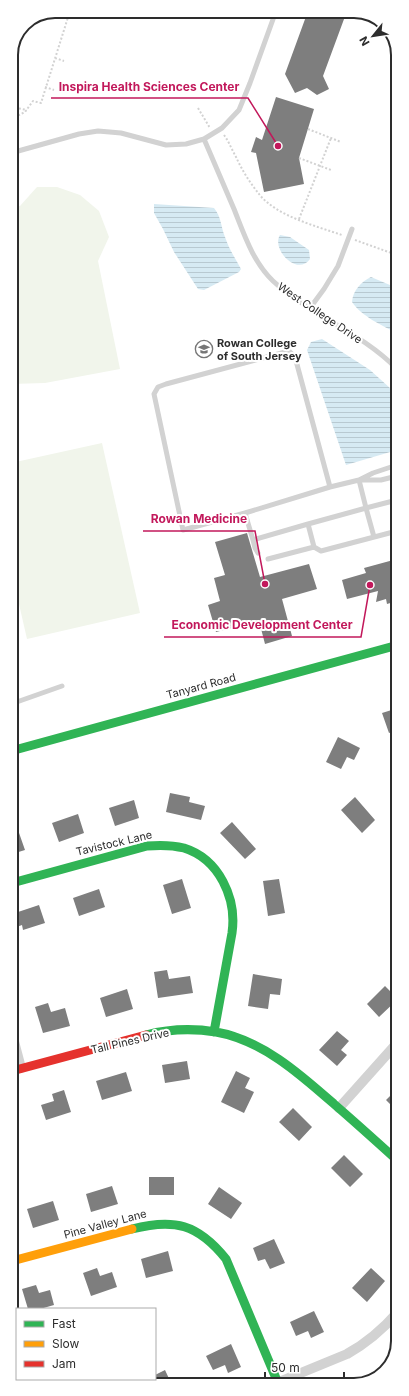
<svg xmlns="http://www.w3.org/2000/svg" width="409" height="1396" font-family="Inter,sans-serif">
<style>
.green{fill:#f1f5eb}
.water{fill:url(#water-rules)}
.building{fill:#7e7e7e}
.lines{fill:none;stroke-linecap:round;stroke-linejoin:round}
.path{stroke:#d2d2d2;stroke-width:2;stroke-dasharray:2 2;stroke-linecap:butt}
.lane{stroke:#d2d2d2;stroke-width:5}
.street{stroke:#d2d2d2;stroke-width:10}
.fast{stroke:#30b455;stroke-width:9}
.slow{stroke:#ff9f0a;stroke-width:9}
.jam{stroke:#e5322d;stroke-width:9}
.labels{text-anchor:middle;stroke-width:4;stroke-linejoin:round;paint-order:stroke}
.street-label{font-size:11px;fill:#2d2d2d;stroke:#fff}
.poi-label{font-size:11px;font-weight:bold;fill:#2d2d2d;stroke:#fff;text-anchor:start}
.rim{fill:none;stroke:#2d2d2d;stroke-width:2}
.leader{fill:none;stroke:#c2185b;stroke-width:1.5}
.callout-dot{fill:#c2185b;stroke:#fff;stroke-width:1.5}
.callout-label{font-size:12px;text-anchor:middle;font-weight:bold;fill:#c2185b;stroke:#fff;stroke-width:4;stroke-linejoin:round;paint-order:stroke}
</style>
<defs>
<pattern id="water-rules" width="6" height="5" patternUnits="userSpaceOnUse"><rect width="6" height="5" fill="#d6eaf3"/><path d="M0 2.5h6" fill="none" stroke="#b8c9d1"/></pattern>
</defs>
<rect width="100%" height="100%" fill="#fff"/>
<path class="green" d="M37 187H57L80 195 99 211 109 237 98 261 120 369 45 383 11 384V208L20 206Z
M102 443 140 613 27 639 11 569V463Z"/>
<path class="water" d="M154 204 214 208C221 216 221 227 225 237 229 249 235 258 241 269L239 272 204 290 198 289 174 252 163 229 154 213Z
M280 235 290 237 309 250 310 259C297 277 271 249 280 235Z
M371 277 397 288V333C383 326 361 316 352 302 353 290 361 282 371 277Z
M322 339 370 370 390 388 397 400V450L346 465 307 350 311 342Z"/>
<path class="building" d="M308 11H347L323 76 329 89 317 95 307 88 295 93 285 74Z
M11 78 17 86 11 91Z
M276 97 314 109 299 158 304 184 264 192 256 153 251 152 256 137 262 140Z
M247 533 260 577 309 564 317 589 282 599 292 636 265 644 259 621 216 632 208 605 220 601 214 578 225 575 215 542Z
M397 559V601L387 604 386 599 376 602 378 591 347 599 342 580 366 573 364 568Z
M398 708V730L389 733 382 713Z
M338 737 360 748 354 760 347 757 341 769 326 762Z
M170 793 190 797 189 802 205 806 201 820 166 812Z
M355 797 375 820 362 833 341 810Z
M134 800 139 818 115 826 109 808Z
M78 814 84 833 59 842 52 823Z
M232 822 256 849 245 859 220 833Z
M18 830 25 850 12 854V832Z
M182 879 191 908 172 914 163 885Z
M279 879 285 913 268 916 263 881Z
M99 889 105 907 79 916 73 898Z
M39 905 45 923 23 930 22 925 14 928 12 921V914Z
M167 970 169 979 190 976 193 993 158 998 154 972Z
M253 974 282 979 280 995 270 994 268 1009 248 1006Z
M385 986 398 999 379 1017 367 1004Z
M127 989 133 1009 106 1017 100 998Z
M48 1003 51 1012 65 1008 70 1026 43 1033 35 1007Z
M337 1031 349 1041 341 1050 347 1055 337 1066 319 1050Z
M187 1061 190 1079 165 1083 162 1065Z
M236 1071 250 1078 245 1088 254 1092 244 1113 221 1102Z
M126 1072 132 1091 102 1100 96 1081Z
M397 1089 398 1090V1122L391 1116 396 1110 386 1100Z
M64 1090 71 1112 46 1120 41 1105 54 1101 52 1094Z
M293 1108 312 1127 299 1141 279 1122Z
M344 1155 363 1174 350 1187 331 1168Z
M149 1177H174V1195H149Z
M112 1186 118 1204 91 1212 86 1194Z
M219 1187 242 1203 231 1219 208 1204Z
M53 1201 59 1220 33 1228 27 1209Z
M274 1239 285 1263 270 1269 265 1259 258 1261 253 1248Z
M168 1251 173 1271 146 1278 141 1259Z
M97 1268 100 1276 112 1272 117 1287 91 1296 83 1273Z
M371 1268 385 1281 367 1302 352 1288Z
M36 1285 39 1293 50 1290 54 1305 40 1309H28L22 1289Z
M314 1311 324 1332 311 1338 308 1331 296 1336 290 1322Z
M231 1344 241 1367 228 1373 225 1365 213 1370 206 1356Z
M165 1370 172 1385H152L156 1383 154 1379 155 1375Z"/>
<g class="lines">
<path class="path" d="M55 58 64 61
M45 87 54 90
M11 107 27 110
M198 108 210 128
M11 119 25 112 33 101 41 103 70 11
M308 129 341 142
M224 135C229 142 232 150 236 157 242 170 250 183 259 194 276 216 316 226 342 235
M299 158 331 170
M299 219 331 138
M355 240 397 255"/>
<path class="lane" d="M204 139C214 162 224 186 234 209 244 234 253 262 273 281 310 315 361 332 397 369
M11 153 79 134 98 131 121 133 166 145 186 144 204 139 222 128 239 110 250 83 276 11
M310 308 324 289 338 266 352 229
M397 465 373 473 359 480H381L397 476
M397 500 366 508 359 480 330 487 295 357 289 351 166 384 158 387 154 394 183 530 245 513 253 540 308 524 314 547 321 551 397 531
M245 513 330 487
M308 524 366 508 374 537
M253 540 255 548 258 553
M268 559 314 547
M11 704 62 686"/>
<path class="street" d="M396 775H398
M12 1034 21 1068
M339 1108 398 1042
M274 1384 347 1354C367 1343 383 1329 398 1312"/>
<path class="fast" d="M11 751 398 645
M12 883 147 846C159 845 172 845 184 848 219 859 237 898 232 933L214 1032
M146 1035C169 1029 192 1028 216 1032 262 1040 300 1074 334 1104 356 1123 377 1142 398 1161
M132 1229C174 1218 198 1224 226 1259L278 1383"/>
<path class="slow" d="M12 1261 132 1229"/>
<path class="jam" d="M12 1071 146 1035"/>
</g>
<defs>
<symbol id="university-ring" viewBox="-11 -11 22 22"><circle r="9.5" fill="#fff" stroke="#767676" stroke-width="1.5"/><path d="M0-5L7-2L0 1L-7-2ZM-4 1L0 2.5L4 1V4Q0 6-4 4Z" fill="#767676"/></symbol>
</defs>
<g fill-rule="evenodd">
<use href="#university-ring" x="194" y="339" width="20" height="20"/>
</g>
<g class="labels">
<g class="street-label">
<text transform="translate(320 313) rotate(34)" y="4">West College Drive</text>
<text transform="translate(201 686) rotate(-15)" y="4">Tanyard Road</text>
<text transform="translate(114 843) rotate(-13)" y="4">Tavistock Lane</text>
<text transform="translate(130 1041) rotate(-13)" y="4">Tall Pines Drive</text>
<text transform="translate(105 1224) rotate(-15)" y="4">Pine Valley Lane</text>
</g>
<g class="poi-label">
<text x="217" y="347">Rowan College<tspan x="217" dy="13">of South Jersey</tspan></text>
</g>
</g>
<path d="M0 0H409V1396H0ZM55 18H354A37 37 0 0 1 391 55V1341A37 37 0 0 1 354 1378H55A37 37 0 0 1 18 1341V55A37 37 0 0 1 55 18Z" fill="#fff" fill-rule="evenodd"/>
<path class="rim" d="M55 18H354A37 37 0 0 1 391 55V1341A37 37 0 0 1 354 1378H55A37 37 0 0 1 18 1341V55A37 37 0 0 1 55 18Z"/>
<path class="leader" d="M278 146L248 98H51M265 584L255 531H143M370 585L361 637H164"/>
<g class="callout-dot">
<circle cx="278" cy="146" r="4"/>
<circle cx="265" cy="584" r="4"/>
<circle cx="370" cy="585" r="4"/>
</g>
<g class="callout-label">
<text x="149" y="91">Inspira Health Sciences Center</text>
<text x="199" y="523">Rowan Medicine</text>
<text x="262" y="629">Economic Development Center</text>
</g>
<rect x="16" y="1308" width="140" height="72" fill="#ffffff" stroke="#ababab"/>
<rect x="24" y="1321" width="20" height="6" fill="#30b455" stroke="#ababab"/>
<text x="52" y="1328" font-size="12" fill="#2d2d2d">Fast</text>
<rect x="24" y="1341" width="20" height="6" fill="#ff9f0a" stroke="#ababab"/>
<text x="52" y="1348" font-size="12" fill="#2d2d2d">Slow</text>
<rect x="24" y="1361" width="20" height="6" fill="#e5322d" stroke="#ababab"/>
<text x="52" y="1368" font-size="12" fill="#2d2d2d">Jam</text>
<g transform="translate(373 36) rotate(240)" stroke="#ffffff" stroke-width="3" paint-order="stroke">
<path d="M0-3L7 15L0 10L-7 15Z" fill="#2d2d2d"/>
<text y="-6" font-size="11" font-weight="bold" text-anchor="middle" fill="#2d2d2d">N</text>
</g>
<path d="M265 1372v6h79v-6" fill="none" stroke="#2d2d2d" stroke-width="2"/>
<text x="271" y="1372" font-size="12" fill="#2d2d2d" stroke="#ffffff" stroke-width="3" paint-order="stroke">50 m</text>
</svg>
